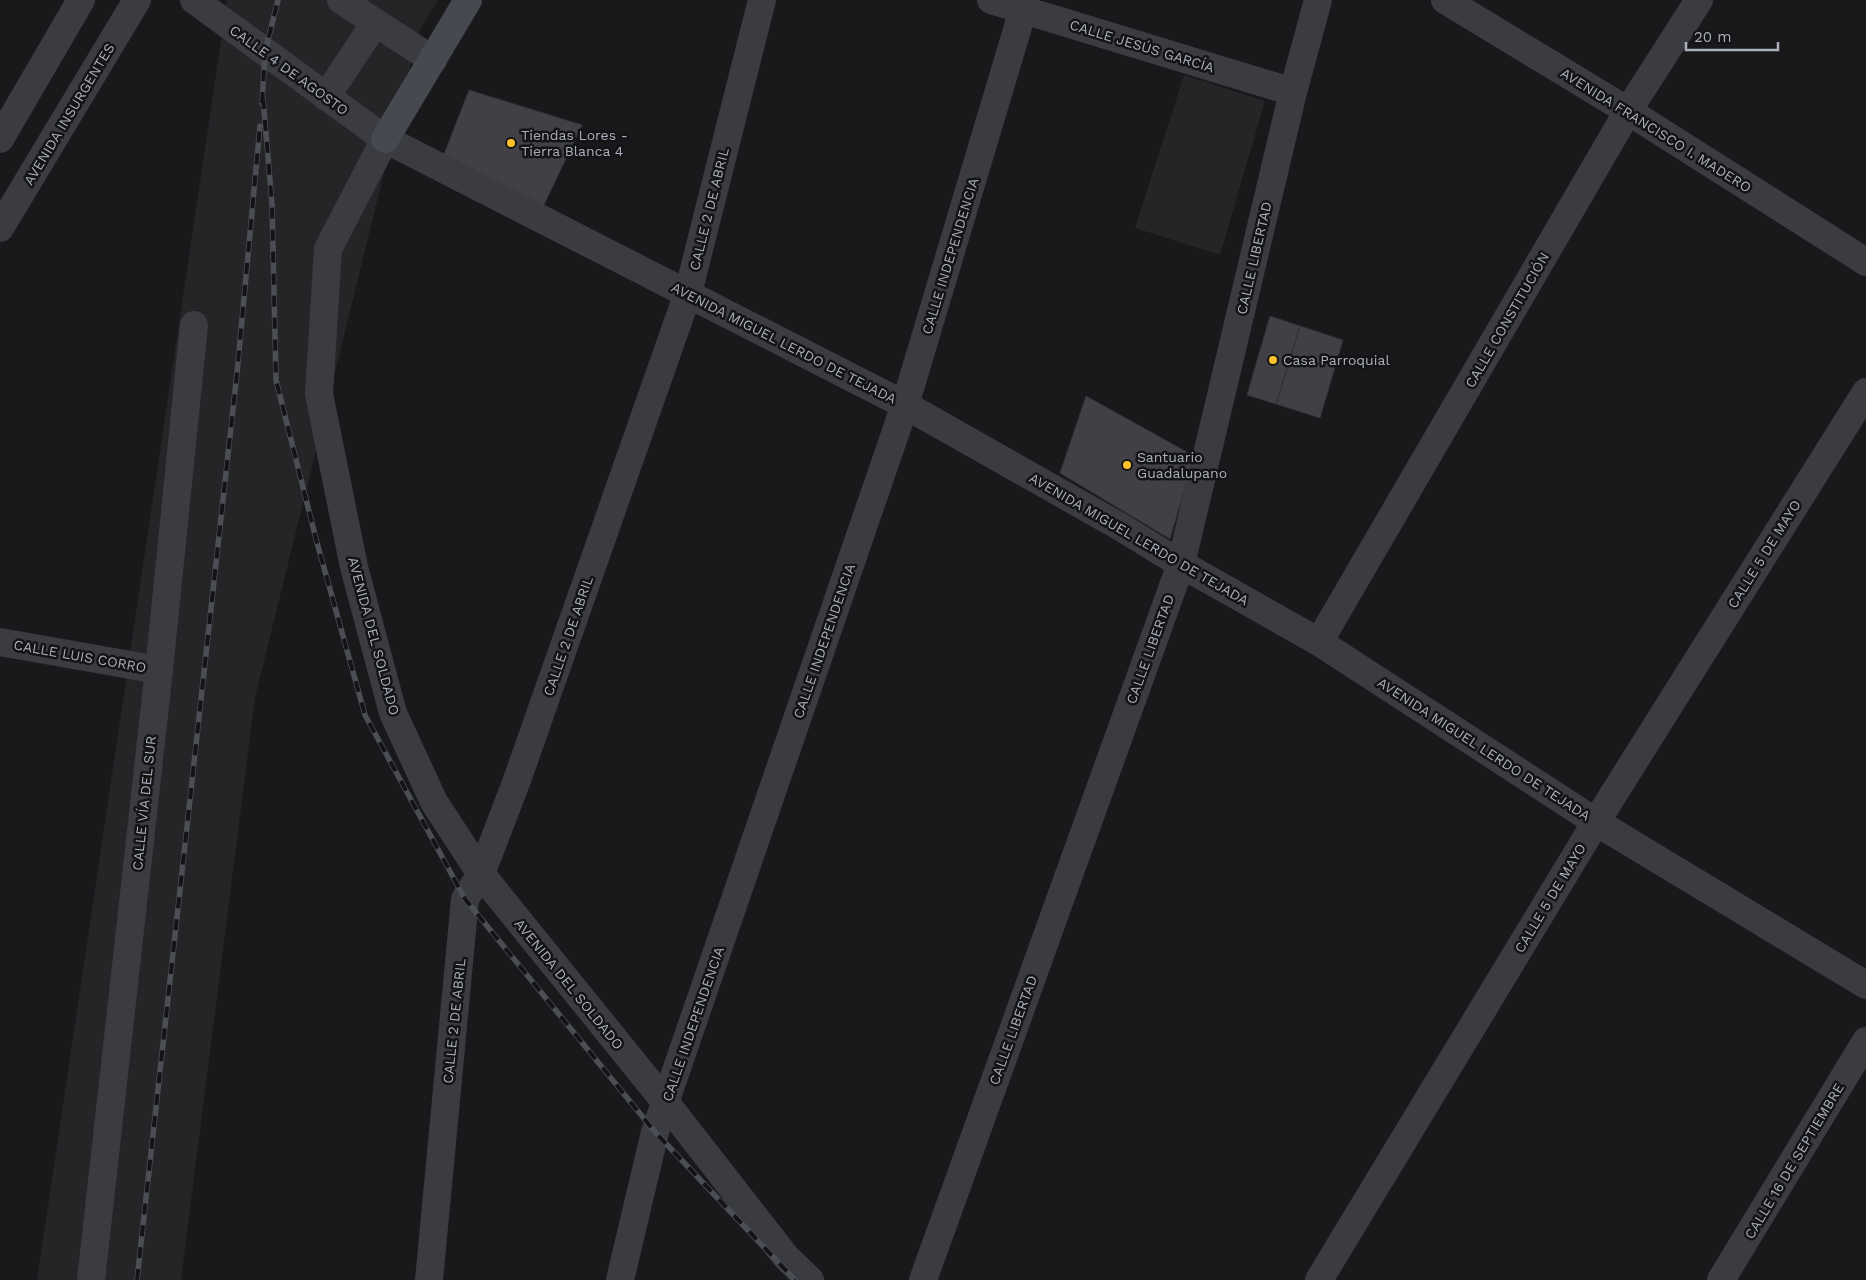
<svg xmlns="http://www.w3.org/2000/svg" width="1866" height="1280" font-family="'Work Sans',sans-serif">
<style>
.built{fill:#252528}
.building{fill:#404146;stroke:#333237}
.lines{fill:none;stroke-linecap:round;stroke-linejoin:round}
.street{stroke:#3b3c42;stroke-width:28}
.secondary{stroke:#474951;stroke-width:28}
.rail-casing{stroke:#4c4e56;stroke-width:5.5}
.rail{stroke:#141416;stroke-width:4;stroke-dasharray:11;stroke-linecap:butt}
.poi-dot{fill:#ffc22d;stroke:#141416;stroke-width:2}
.labels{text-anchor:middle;stroke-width:5;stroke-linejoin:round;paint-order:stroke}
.street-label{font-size:14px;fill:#aaafbc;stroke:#141416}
.poi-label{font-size:14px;fill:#aaafbc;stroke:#141416;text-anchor:start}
</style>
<rect width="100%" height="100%" fill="#19191b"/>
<path class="built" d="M227 0H438L419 31 255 698 181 1280H37Z
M1184 75 1265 101 1220 255 1135 228Z"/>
<path class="building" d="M469 90 582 125 542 209 441 162Z
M1270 316 1300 326 1276 404 1247 395Z
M1300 326 1343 340 1320 418 1276 404Z
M1086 396 1194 456 1170 539 1060 473Z"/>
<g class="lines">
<path class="street" d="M194 0 385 139 905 405 1119 526 1181 564 1319 642 1596 822 1866 985
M341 0 433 60
M991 0 1293 92
M1445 0 1628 111 1866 262
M326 97 375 23
M0 139 81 0
M385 139 328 249 319 394 354 567 393 713 434 802 481 874 666 1103 786 1257 810 1280
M0 228 137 0
M0 642 159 670
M1319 642 1628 111 1699 0
M91 1280 159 670 194 325
M429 1280 465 899 481 874 517 780 688 293 762 0
M620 1280 655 1132 905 405 1026 0
M923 1280 1181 564 1293 92 1318 0
M1319 1280 1596 822 1866 392
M1721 1280 1866 1041"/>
<path class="secondary" d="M385 139 468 0"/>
<defs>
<path id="rail" d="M263 98 272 204 276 380 316 539 365 715 465 899 655 1132 795 1280
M262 103 265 52 278 0
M137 1280 237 373 260 126"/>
</defs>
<use href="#rail" class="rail-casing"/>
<use href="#rail" class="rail"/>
</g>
<g class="poi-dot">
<circle cx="511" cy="143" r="5"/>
<circle cx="1273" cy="360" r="5"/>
<circle cx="1127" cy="465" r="5"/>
</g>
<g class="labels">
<g class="street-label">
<text transform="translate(1142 46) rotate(17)" y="5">CALLE JESÚS GARCÍA</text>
<text transform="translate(289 70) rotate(36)" y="5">CALLE 4 DE AGOSTO</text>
<text transform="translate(69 114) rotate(-59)" y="5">AVENIDA INSURGENTES</text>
<text transform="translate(1656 130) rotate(32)" y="5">AVENIDA FRANCISCO I. MADERO</text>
<text transform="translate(709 209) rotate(-76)" y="5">CALLE 2 DE ABRIL</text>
<text transform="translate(950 256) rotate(-73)" y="5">CALLE INDEPENDENCIA</text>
<text transform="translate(1254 258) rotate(-77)" y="5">CALLE LIBERTAD</text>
<text transform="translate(1507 320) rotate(-60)" y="5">CALLE CONSTITUCIÓN</text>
<text transform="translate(784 343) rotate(27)" y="5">AVENIDA MIGUEL LERDO DE TEJADA</text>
<text transform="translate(1139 539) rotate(30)" y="5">AVENIDA MIGUEL LERDO DE TEJADA</text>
<text transform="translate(1764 554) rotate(-58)" y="5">CALLE 5 DE MAYO</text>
<text transform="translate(374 636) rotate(75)" y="5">AVENIDA DEL SOLDADO</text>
<text transform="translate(568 636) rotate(-71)" y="5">CALLE 2 DE ABRIL</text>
<text transform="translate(824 641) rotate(-71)" y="5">CALLE INDEPENDENCIA</text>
<text transform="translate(1150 649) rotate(-70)" y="5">CALLE LIBERTAD</text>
<text transform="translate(80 656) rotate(10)" y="5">CALLE LUIS CORRO</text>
<text transform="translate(1484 749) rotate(33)" y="5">AVENIDA MIGUEL LERDO DE TEJADA</text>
<text transform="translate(144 803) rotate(-84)" y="5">CALLE VÍA DEL SUR</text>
<text transform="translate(1550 898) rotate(-59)" y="5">CALLE 5 DE MAYO</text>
<text transform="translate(569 984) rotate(51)" y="5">AVENIDA DEL SOLDADO</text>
<text transform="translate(454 1021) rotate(-84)" y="5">CALLE 2 DE ABRIL</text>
<text transform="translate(693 1024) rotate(-71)" y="5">CALLE INDEPENDENCIA</text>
<text transform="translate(1013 1030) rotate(-70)" y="5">CALLE LIBERTAD</text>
<text transform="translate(1794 1161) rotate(-59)" y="5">CALLE 16 DE SEPTIEMBRE</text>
</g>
<g class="poi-label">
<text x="521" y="140">Tiendas Lores -<tspan x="521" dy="16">Tierra Blanca 4</tspan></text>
<text x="1283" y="365">Casa Parroquial</text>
<text x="1137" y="462">Santuario<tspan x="1137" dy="16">Guadalupano</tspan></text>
</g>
</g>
<path d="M1686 42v8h92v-8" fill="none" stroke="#aaafbc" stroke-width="2.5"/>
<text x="1694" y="42" font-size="15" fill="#aaafbc" stroke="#141416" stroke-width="4" paint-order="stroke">20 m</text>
</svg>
